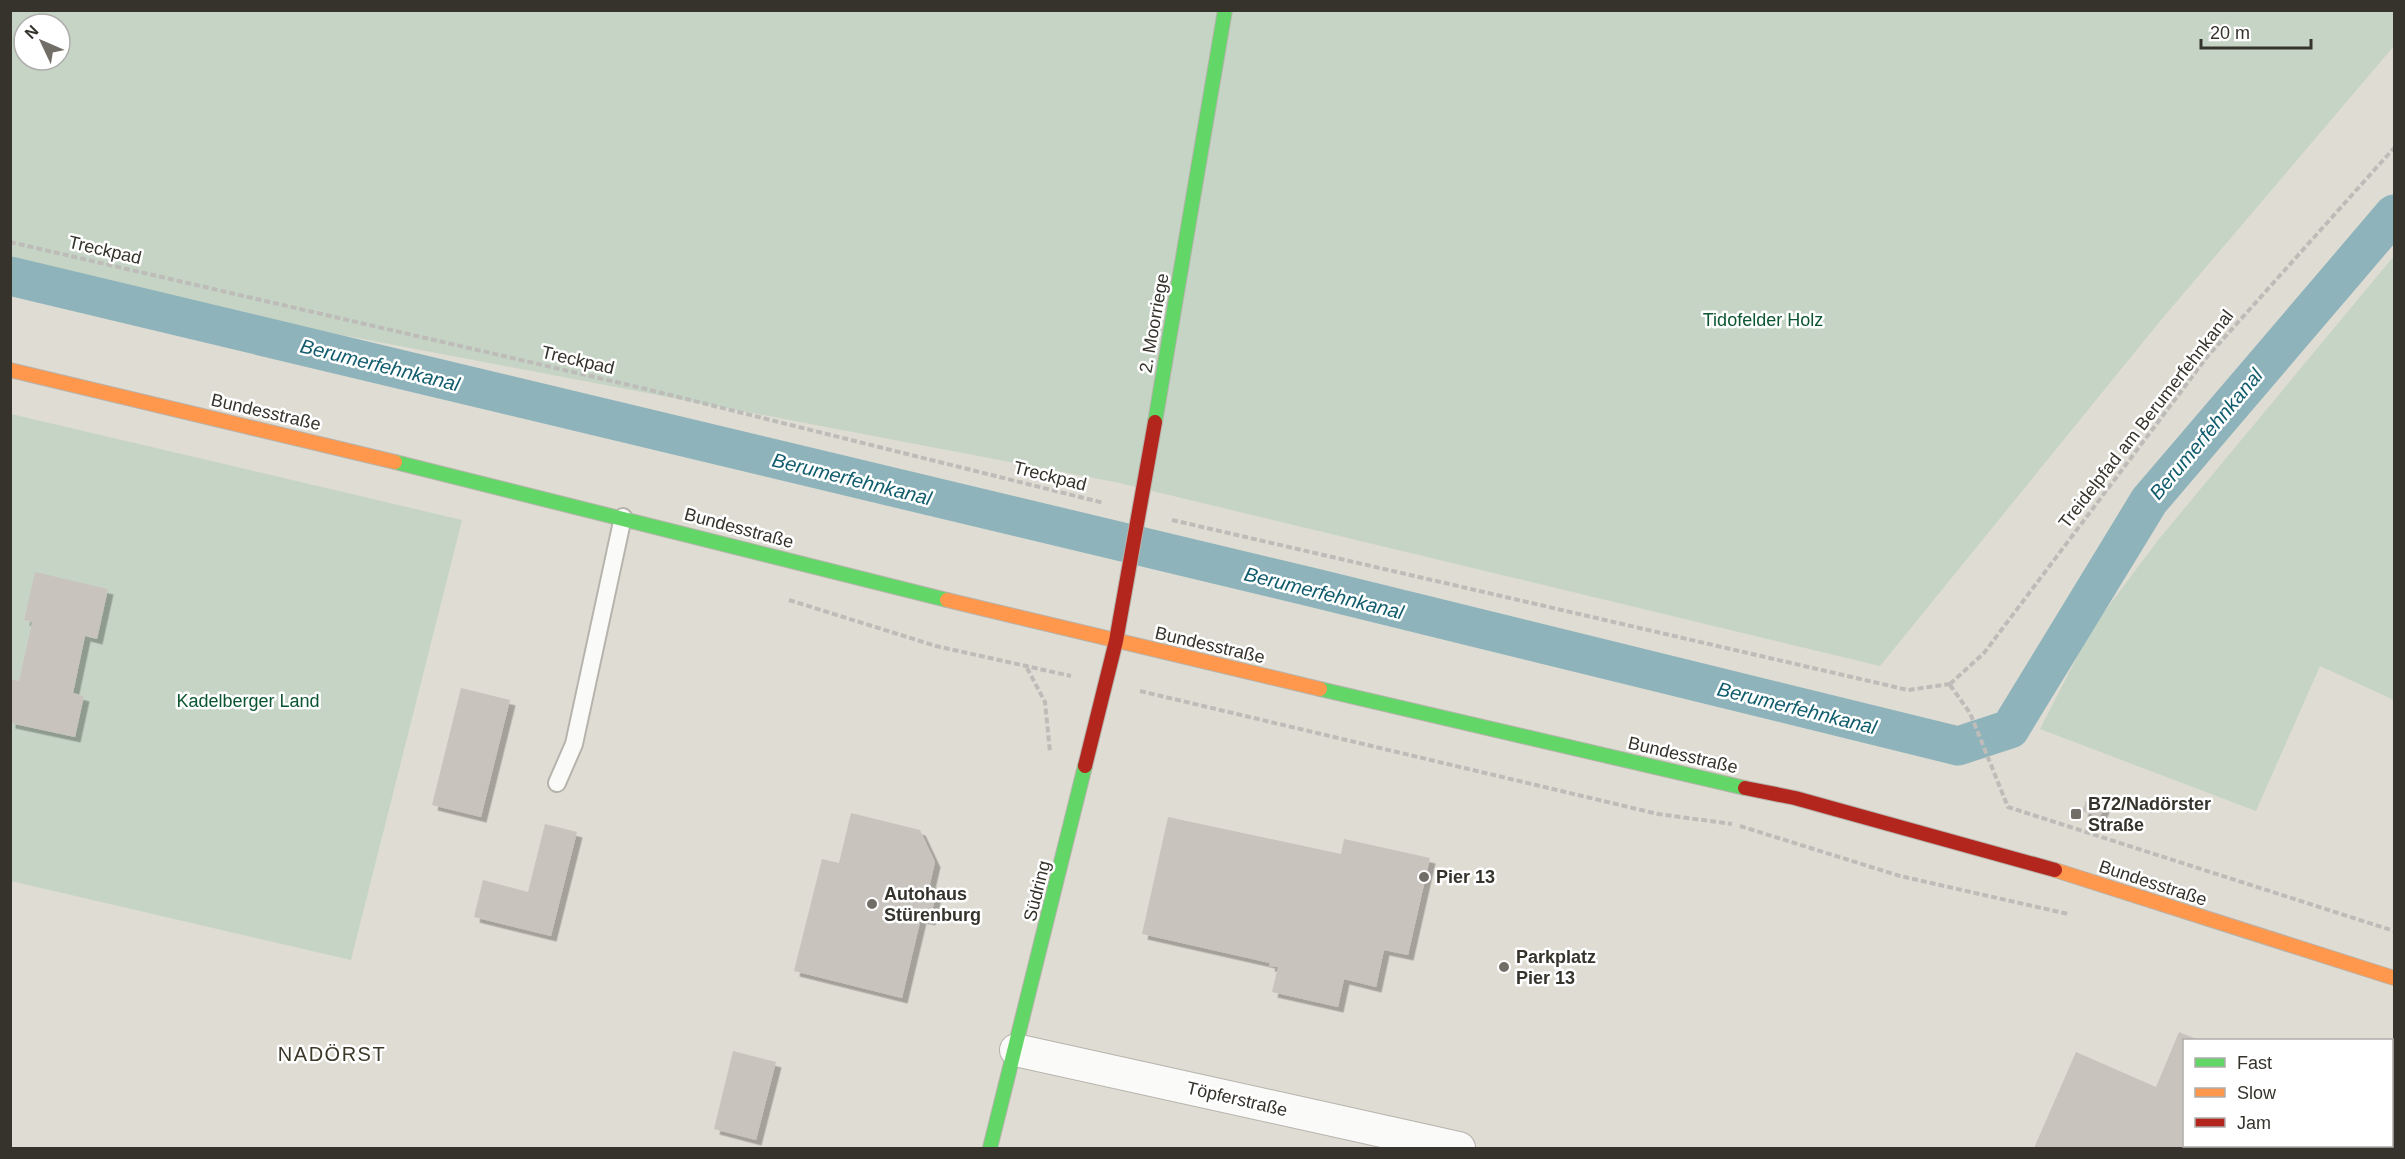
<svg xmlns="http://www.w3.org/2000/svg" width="2405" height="1159" font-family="Arial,sans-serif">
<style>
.green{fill:#c5d4c5;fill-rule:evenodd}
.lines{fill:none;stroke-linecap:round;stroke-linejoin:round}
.canal{stroke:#8eb3bb;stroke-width:39}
.building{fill:#c8c3bd;filter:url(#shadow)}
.lane-casing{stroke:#b6b3ac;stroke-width:20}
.street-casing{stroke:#b6b3ac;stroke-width:34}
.fast-casing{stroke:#b6b3ac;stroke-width:16}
.slow-casing{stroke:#b6b3ac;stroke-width:16}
.jam-casing{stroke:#b6b3ac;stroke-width:16}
.path{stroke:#bebcb9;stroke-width:4;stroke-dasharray:6 3;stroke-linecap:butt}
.lane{stroke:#fafaf8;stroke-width:16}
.street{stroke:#fafaf8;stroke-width:32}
.fast{stroke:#63d668;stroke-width:14}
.slow{stroke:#ff974d;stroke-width:14}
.jam{stroke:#b3261e;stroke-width:14}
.poi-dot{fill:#706e66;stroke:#fff;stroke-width:2}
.labels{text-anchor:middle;stroke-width:5;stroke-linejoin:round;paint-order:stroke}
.street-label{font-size:18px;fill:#35332c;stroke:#fff}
.park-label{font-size:18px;fill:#0b5531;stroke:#fff}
.poi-label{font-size:18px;font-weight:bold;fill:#35332c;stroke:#fff;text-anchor:start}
.water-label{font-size:20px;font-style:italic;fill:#125d6d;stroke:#fff}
.neighbourhood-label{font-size:20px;letter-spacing:1.5px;fill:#3d392a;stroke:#fff}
</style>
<defs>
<filter id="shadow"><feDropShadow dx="5.5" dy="5.5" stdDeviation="0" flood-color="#0004"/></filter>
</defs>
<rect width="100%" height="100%" fill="#dfdcd3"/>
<path class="green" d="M2394 10V46L2161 320 1880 666 1115 482 11 272 10 11ZM24 24H60V60H24Z
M2394 256V700L2320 666 2256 811 2040 729 2092 628 2159 539Z
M11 414 462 520 351 960 11 881V723L75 737 84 696 73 693 85 636 108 589 35 573 24 620 32 622 19 681 11 679Z"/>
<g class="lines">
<path class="canal" d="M10 276 1315 588 1958 746 2010 729 2149 501 2394 214"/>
</g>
<path class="building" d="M35 572 108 589 97 639 85 636 73 693 84 696 75 737 10 723V679L19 681 32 622 24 620Z
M461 688 510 700 481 817 432 805Z
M2086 801 2104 807 2100 817 2082 811Z
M851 813 920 830 935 862 929 888 937 890 930 920 921 918 902 998 794 971 822 859 839 863Z
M1168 817 1341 854 1344 839 1430 858 1408 955 1384 950 1376 987 1344 979 1338 1007 1272 992 1278 967 1269 966 1270 963 1142 934Z
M545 824 577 832 551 936 474 917 483 880 528 892Z
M2179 1032 2199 1040H2184V1146H2252L2250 1148H2034L2076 1052 2156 1087Z
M733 1051 776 1062 756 1140 714 1129Z
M2255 1146H2302L2299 1148H2262Z"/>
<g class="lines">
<defs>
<path id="lane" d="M557 783 574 744 623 517"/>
<path id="street" d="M1016 1050 1459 1148
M2392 1128 2394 1125
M2366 1148 2370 1146"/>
<path id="fast" d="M1155 422 1225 10
M395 462 947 600
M1320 689 1745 788
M990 1148 1085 766"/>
<path id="slow" d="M10 370 395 462
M947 600 1320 689
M2055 870 2394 978"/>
<path id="jam" d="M1085 766 1116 641 1155 422
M1745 788 1795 798 2055 870"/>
</defs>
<use href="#lane" class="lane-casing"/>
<use href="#street" class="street-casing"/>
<use href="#fast" class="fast-casing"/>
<use href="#slow" class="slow-casing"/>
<use href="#jam" class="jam-casing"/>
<path class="path" d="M10 242 642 388 1104 503
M1172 520 1908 690 1950 684
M789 600 936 646 1071 676
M1027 668 1045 702 1050 752
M1950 684 1984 653 2207 357 2394 148
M1950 685 1970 713 2008 807 2394 931
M1140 691 1658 814 1732 824
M1740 826 1900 876 2068 914"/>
<use href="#lane" class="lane"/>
<use href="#street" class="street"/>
<use href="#fast" class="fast"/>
<use href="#slow" class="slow"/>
<use href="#jam" class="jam"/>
</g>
<g class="poi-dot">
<rect x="2070" y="808" width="12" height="12" rx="3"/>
<circle cx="1424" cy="877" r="6"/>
<circle cx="872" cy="904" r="6"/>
<circle cx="1504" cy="967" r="6"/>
</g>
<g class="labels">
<g class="street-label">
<text transform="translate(105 250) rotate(13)" y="6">Treckpad</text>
<text transform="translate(1154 323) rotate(-80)" y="6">2. Moorriege</text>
<text transform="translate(578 360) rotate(13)" y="6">Treckpad</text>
<text transform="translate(266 412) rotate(13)" y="6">Bundesstraße</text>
<text transform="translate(2146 419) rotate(-52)" y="6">Treidelpfad am Berumerfehnkanal</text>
<text transform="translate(1050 476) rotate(14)" y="6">Treckpad</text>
<text transform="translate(739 528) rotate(15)" y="6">Bundesstraße</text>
<text transform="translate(1210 645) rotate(13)" y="6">Bundesstraße</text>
<text transform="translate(1683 755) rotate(13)" y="6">Bundesstraße</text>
<text transform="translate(2153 883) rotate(18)" y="6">Bundesstraße</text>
<text transform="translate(1037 891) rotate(-76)" y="6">Südring</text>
<text transform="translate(1237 1099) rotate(13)" y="6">Töpferstraße</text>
</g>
<g class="park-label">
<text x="1763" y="326">Tidofelder Holz</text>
<text x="248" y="707">Kadelberger Land</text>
</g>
<g class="poi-label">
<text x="2088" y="810">B72/Nadörster<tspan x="2088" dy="21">Straße</tspan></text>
<text x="1436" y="883">Pier 13</text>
<text x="884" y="900">Autohaus<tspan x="884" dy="21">Stürenburg</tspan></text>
<text x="1516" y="963">Parkplatz<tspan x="1516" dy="21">Pier 13</tspan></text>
</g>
<g class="water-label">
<text transform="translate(380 365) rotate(14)" y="7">Berumerfehnkanal</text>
<text transform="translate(2206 434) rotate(-50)" y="7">Berumerfehnkanal</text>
<text transform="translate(852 479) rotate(14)" y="7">Berumerfehnkanal</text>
<text transform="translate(1324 593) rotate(14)" y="7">Berumerfehnkanal</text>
<text transform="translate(1797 708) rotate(14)" y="7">Berumerfehnkanal</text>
</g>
<g class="neighbourhood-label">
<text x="332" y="1061">NADÖRST</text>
</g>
</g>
<rect width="2405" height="1159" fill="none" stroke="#35332c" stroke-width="24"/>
<rect x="2183" y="1039" width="210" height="108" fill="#ffffff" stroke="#aeadab" stroke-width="1.5"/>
<rect x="2195" y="1058" width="30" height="9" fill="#63d668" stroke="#aeadab" stroke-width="1.5"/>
<text x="2237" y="1069" font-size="18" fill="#35332c">Fast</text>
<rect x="2195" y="1088" width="30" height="9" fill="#ff974d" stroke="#aeadab" stroke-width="1.5"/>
<text x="2237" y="1099" font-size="18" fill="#35332c">Slow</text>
<rect x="2195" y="1118" width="30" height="9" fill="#b3261e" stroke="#aeadab" stroke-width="1.5"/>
<text x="2237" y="1129" font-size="18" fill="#35332c">Jam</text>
<g transform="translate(42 42) rotate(314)"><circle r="28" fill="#ffffff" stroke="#aeadab" stroke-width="1.5"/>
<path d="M0-4.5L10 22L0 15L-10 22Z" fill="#706e66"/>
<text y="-9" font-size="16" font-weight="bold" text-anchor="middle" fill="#35332c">N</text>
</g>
<path d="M2201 39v9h110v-9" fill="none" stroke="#35332c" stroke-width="3"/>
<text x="2210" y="39" font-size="18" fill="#35332c" stroke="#ffffff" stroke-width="4.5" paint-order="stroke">20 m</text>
</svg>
